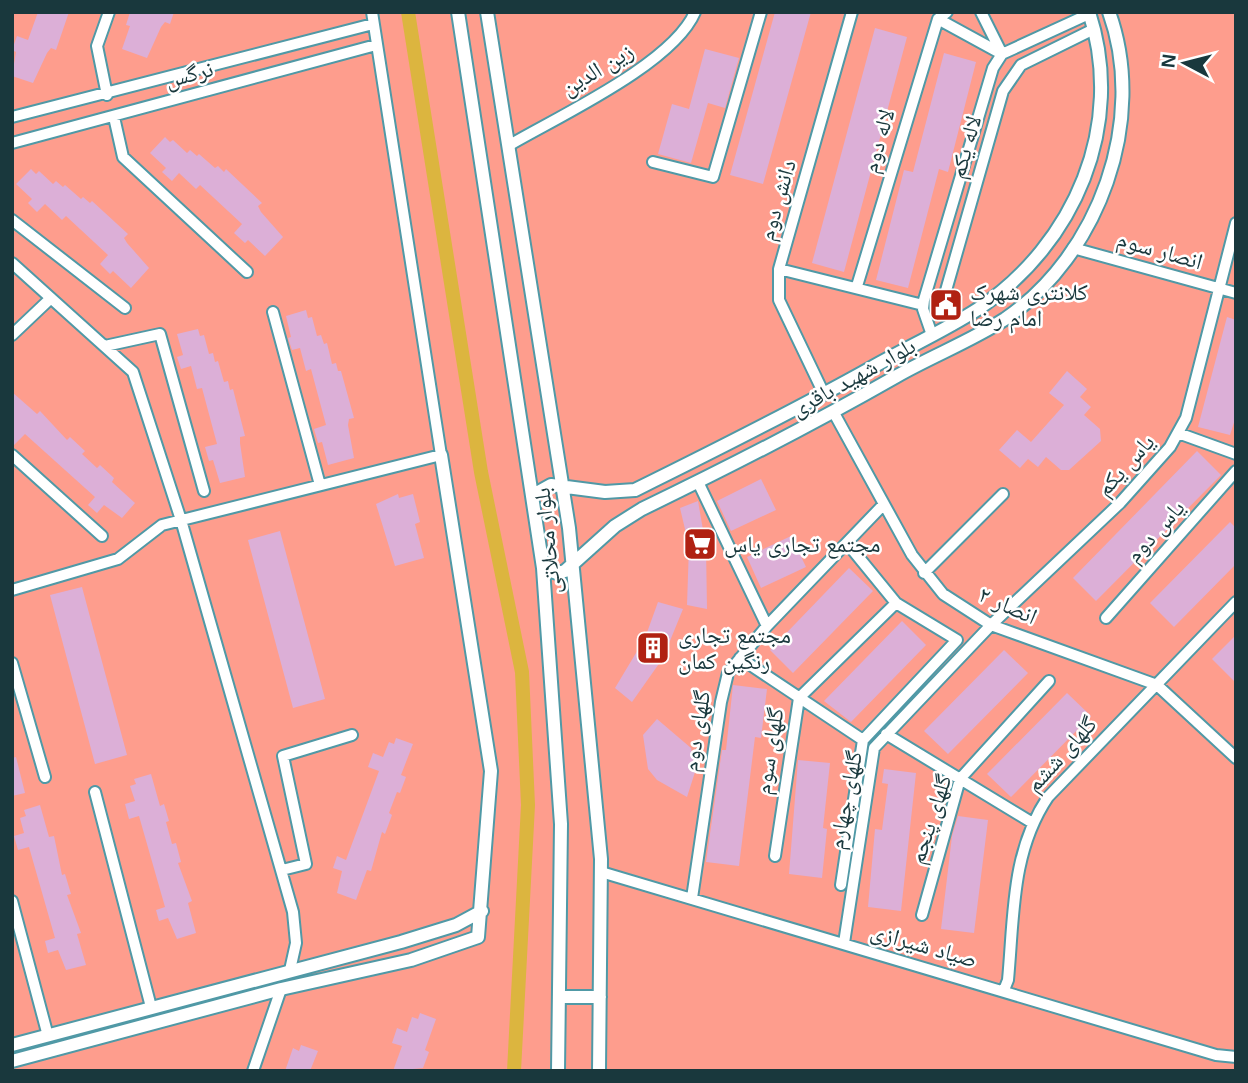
<svg xmlns="http://www.w3.org/2000/svg" width="1248" height="1083" font-family="Arial,'Noto Naskh Arabic',sans-serif">
<style>
.green{fill:#fe9d8d}
.lines{fill:none;stroke-linecap:round;stroke-linejoin:round}
.canal{stroke:#dcb53f;stroke-width:14}
.building{fill:#dcafd7}
.minor-casing{stroke:#5099a6;stroke-width:14}
.tertiary-casing{stroke:#5099a6;stroke-width:16}
.minor{stroke:#fff;stroke-width:10}
.tertiary{stroke:#fff;stroke-width:12}
.labels{text-anchor:middle;stroke-width:5;stroke-linejoin:round;paint-order:stroke}
.street-label{font-size:23px;fill:#19383d;stroke:#fff}
.poi-label{font-size:23px;fill:#19383d;stroke:#fff;text-anchor:start}
</style>
<rect width="100%" height="100%" fill="#b7f1fc"/>
<path class="green" d="M12 12H1236V1071H12Z"/>
<g class="lines">
<path class="canal" d="M408 12 481 472 522 672 528 805 514 1071"/>
</g>
<path class="building" d="M38 12H69L56 50 51 48 47 53 33 83 12 76 16 52 12 50 17 36 28 40Z
M130 12H174L170 24 165 22 161 27 147 58 122 49 130 26 126 25Z
M775 12H811L763 184 730 175Z
M875 28 907 37 844 272 812 263Z
M705 49 739 58 725 108 708 103 691 163 658 154 672 104 689 109Z
M944 53 976 62 948 172 939 169 908 288 876 280 904 170 913 172Z
M165 137 170 142 173 140 187 153 190 150 197 156 199 154 215 168 218 166 224 172 226 169 262 203 258 206 261 212 283 237 265 256 248 240 245 243 234 233 242 224 200 185 196 189 179 173 172 181 162 172 166 168 150 153Z
M31 169 36 174 39 171 53 184 56 181 63 187 65 185 81 199 83 197 90 203 92 201 128 234 124 238 127 243 149 268 131 288 113 271 110 274 100 264 108 255 66 216 62 220 45 204 37 212 28 203 32 199 16 184Z
M306 310 308 318 312 317 317 336 321 335 324 344 327 343 332 364 336 363 338 371H341L354 418 349 419 348 425 354 458 328 465 322 442 318 443 314 429 326 425 311 369 306 371 300 348 292 350 288 338 291 337 286 316Z
M1227 317 1236 320V416L1230 435 1198 427Z
M198 329 200 336 204 335 209 354 213 353 215 362 218 361 224 382 228 381 230 390 233 389 245 436 240 437V443L245 477 220 483 213 460 209 461 205 447 217 444 202 388 197 389 191 366 181 369 177 357 183 355 177 334Z
M1067 371 1087 389 1080 397 1091 407 1084 415 1100 429 1101 441 1069 470H1061L1046 457 1038 467 1028 459 1020 468 999 450 1017 430 1031 442 1064 405 1049 393Z
M12 392 37 414 40 411 67 440 70 437 85 451 82 454 97 468 100 465 114 478 112 482 135 503 122 518 104 505 97 513 88 505 95 497 25 434 12 447Z
M1197 451 1221 475 1096 601 1073 578Z
M761 479 776 510 731 531 717 501Z
M398 494 399 498 413 494 420 522 415 524 424 558 395 566 376 504Z
M698 501 706 547 707 609 687 605 689 546 680 508Z
M1230 522 1236 528V564L1174 627 1150 603Z
M280 531 325 699 293 708 248 540Z
M791 536 806 567 761 588 747 557Z
M849 568 873 591 793 673 770 650Z
M82 587 127 755 95 764 50 595Z
M658 602 683 609 663 658 632 702 615 688 645 638Z
M902 621 926 645 851 722 824 701Z
M1236 635V683L1212 659Z
M1004 650 1028 673 948 754 924 731Z
M733 685 767 689 761 738 755 737 739 866 706 862 722 750H726Z
M1067 693 1091 716 1011 797 987 774Z
M657 719 691 748 696 769 687 797 657 780 648 769 643 735Z
M396 738 413 744 401 775 406 777 400 793 397 792 389 813 392 815 385 834 382 832 371 871 367 870 356 900 337 893 342 871 333 868 337 856 346 860 379 771 368 767 373 753 383 757 389 742 394 744Z
M16 757 25 793 12 796V758Z
M798 760 830 763 823 828 827 829 822 878 789 874Z
M884 769 916 773 901 911 868 907 875 829 882 830 888 784 882 783Z
M151 774 160 806 164 804 169 821 166 822 172 844 176 843 181 862 178 863 192 901 188 903 196 933 177 939 168 918 159 921 156 910 165 907 139 816 129 819 125 804 135 801 130 786 136 784 134 779Z
M40 805 49 837 54 836 62 875 65 874 71 894 67 895 81 933 77 934 86 965 66 970 58 950 48 953 45 941 55 938 29 847 18 850 14 836 24 833 20 818 26 816 24 810Z
M958 816 988 820 974 933 941 929 952 836Z
M420 1013 436 1019 425 1050 429 1052 423 1068 393 1071 402 1046 392 1043 397 1028 407 1032 412 1017 418 1019Z
M301 1045 318 1051 310 1071H285L293 1048 299 1051Z"/>
<g class="lines">
<defs>
<path id="minor" d="M981 12 1002 54
M938 19 1002 54
M107 95 97 46 109 12
M12 117 373 24
M114 117 123 157 247 272
M12 143 376 45
M508 146C557 117 673 64 695 12
M653 162 713 177 761 12
M12 220 125 308
M1073 248 1236 293
M12 263 133 372 181 520 293 912 296 943 290 970
M779 269 923 305
M857 286 938 19 947 12
M273 312 320 485
M952 325 945 294 1003 91 1021 65 1094 29
M12 335 51 298
M932 335 923 309 924 300 993 68 1002 54 1089 14
M105 346 160 334 204 491
M824 394 779 300V269L852 12
M834 413 912 555 943 594 991 625 1157 685 1236 758
M1178 433 1236 454
M12 455 102 536
M698 482 767 626
M924 573 1003 494
M12 590 118 559 162 525 441 455 372 12
M1106 618 1236 471
M740 658 863 740
M12 663 45 777
M886 734 1031 822
M95 792 151 1007
M775 856 799 698 896 603 847 543
M282 870 306 864 283 756 352 735
M601 872 1216 1055 1236 1057
M841 885 863 740 957 640 896 603
M692 898 721 702 728 673 767 626 884 504
M12 901 48 1036
M922 915 960 779 1049 681
M844 943 874 748 991 625 1120 503 1170 447 1186 418 1236 223
M1004 990 1008 980C1014 916 1011 852 1048 797L1236 602
M253 1071 281 989"/>
<path id="tertiary" d="M458 12 543 568 561 824 558 1071
M487 12 569 528 601 859 599 1071
M533 495 551 485 605 492 635 490C714 451 794 411 871 368 906 348 944 331 978 309 1075 244 1126 125 1089 12
M543 568 557 573 565 571 615 526 642 509C729 467 813 424 897 376 932 356 971 341 1005 319 1099 255 1148 120 1109 12
M559 997H600
M12 1045 401 942 456 925 482 911
M12 1061 281 989 411 960 478 937 491 771 441 455"/>
</defs>
<use href="#minor" class="minor-casing"/>
<use href="#tertiary" class="tertiary-casing"/>
<use href="#minor" class="minor"/>
<use href="#tertiary" class="tertiary"/>
</g>
<defs>
<symbol id="civic-square" viewBox="-11 -11 22 22"><rect x="-9" y="-9" width="18" height="18" rx="4" fill="#b02112" stroke="#fff"/><path d="M-.6-6.5H3V-4.5H.6V-3L4-1V1h2V6H-6V1h2V-1L-.6-3ZM-1.2 2.5V6h2.4V2.5Z" fill="#fff"/></symbol>
<symbol id="supermarket-square" viewBox="-11 -11 22 22"><rect x="-9" y="-9" width="18" height="18" rx="4" fill="#b02112" stroke="#fff"/><path d="M-6-5.5h2.5l.6 2H6L4.5 2H-2.5L-4.4-4H-6ZM-1.5 3.2a1.3 1.3 0 1 0 .1 0ZM3 3.2a1.3 1.3 0 1 0 .1 0Z" fill="#fff"/></symbol>
<symbol id="building-square" viewBox="-11 -11 22 22"><rect x="-9" y="-9" width="18" height="18" rx="4" fill="#b02112" stroke="#fff"/><path d="M-4-6H4V6H1V3H-1V6H-4ZM-2.5-4.3h1.7v1.8h-1.7ZM.8-4.3h1.7v1.8H.8ZM-2.5-1h1.7V.8h-1.7ZM.8-1h1.7V.8H.8Z" fill="#fff"/></symbol>
</defs>
<g fill-rule="evenodd">
<use href="#civic-square" x="927" y="286" width="38" height="38"/>
<use href="#supermarket-square" x="681" y="525" width="38" height="38"/>
<use href="#building-square" x="634" y="629" width="38" height="38"/>
</g>
<g class="labels">
<g class="street-label">
<text transform="translate(597 69) rotate(-31)" y="8">زین الدین</text>
<text transform="translate(189 74) rotate(-15)" y="8">نرگس</text>
<text transform="translate(878 141) rotate(-74)" y="8">لاله دوم</text>
<text transform="translate(965 147) rotate(-74)" y="8">لاله یکم</text>
<text transform="translate(777 200) rotate(-74)" y="8">دانش دوم</text>
<text transform="translate(1160 250) rotate(16)" y="8">انصار سوم</text>
<text transform="translate(853 377) rotate(-29)" y="8">بلوار شهید باقری</text>
<text transform="translate(1125 465) rotate(-48)" y="8">یاس یکم</text>
<text transform="translate(1155 531) rotate(-48)" y="8">یاس دوم</text>
<text transform="translate(547 541) rotate(-96)" y="8">بلوار محلاتی</text>
<text transform="translate(1008 605) rotate(24)" y="8">انصار ۲</text>
<text transform="translate(696 731) rotate(-81)" y="8">گلهای دوم</text>
<text transform="translate(769 751) rotate(-81)" y="8">گلهای سوم</text>
<text transform="translate(1061 754) rotate(-48)" y="8">گلهای ششم</text>
<text transform="translate(845 800) rotate(-79)" y="8">گلهای چهارم</text>
<text transform="translate(930 819) rotate(-72)" y="8">گلهای پنجم</text>
<text transform="translate(924 945) rotate(16)" y="8">صیاد شیرازی</text>
</g>
<g class="poi-label">
<text x="970" y="300">کلانتری شهرک<tspan x="970" dy="26">امام رضا</tspan></text>
<text x="724" y="552">مجتمع تجاری یاس</text>
<text x="678" y="643">مجتمع تجاری<tspan x="678" dy="26">رنگین کمان</tspan></text>
</g>
</g>
<rect width="1248" height="1083" fill="none" stroke="#19383d" stroke-width="28"/>
<g transform="translate(1185 63) rotate(277)" stroke="#ffffff" stroke-width="5" paint-order="stroke">
<path d="M0-5L12 26L0 18L-12 26Z" fill="#19383d"/>
<text y="-10" font-size="19" font-weight="bold" text-anchor="middle" fill="#19383d">N</text>
</g>
</svg>
